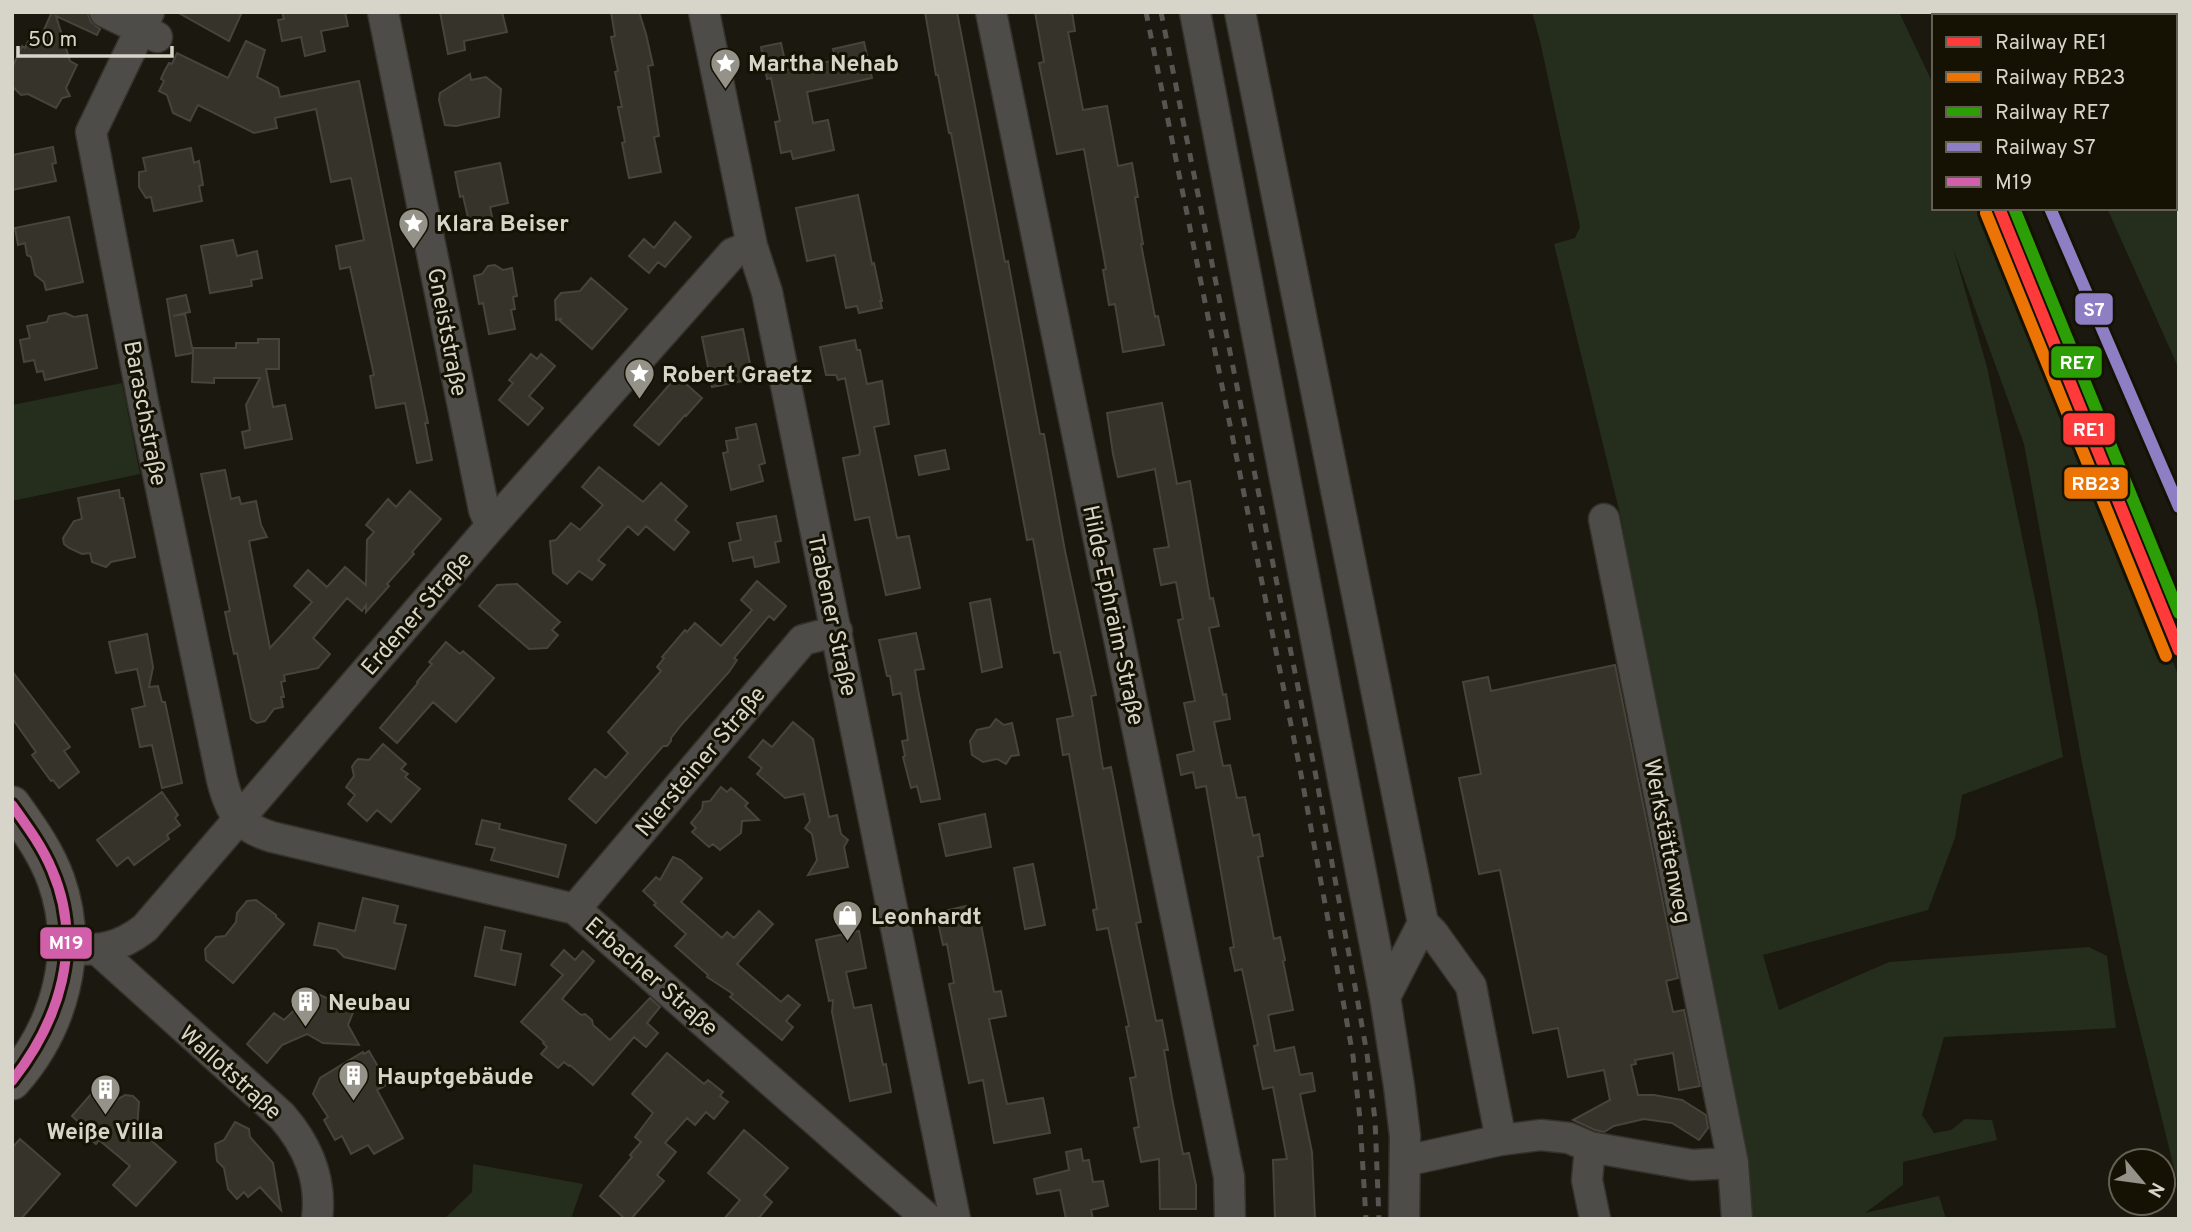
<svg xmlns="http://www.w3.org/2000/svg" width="2191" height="1231" font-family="Overpass,sans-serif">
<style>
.green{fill:#252e1d}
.building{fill:#36332b;stroke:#47443c;stroke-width:2}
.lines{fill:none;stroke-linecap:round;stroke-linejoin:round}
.minor-casing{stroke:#34322a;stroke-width:33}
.major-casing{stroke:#34322a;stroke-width:40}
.highway-casing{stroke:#34322a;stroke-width:42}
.minor{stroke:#4e4c48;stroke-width:30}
.major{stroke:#585450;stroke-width:37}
.highway{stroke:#56514a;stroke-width:38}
.rail{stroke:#575551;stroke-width:5;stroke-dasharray:9 9;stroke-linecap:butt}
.bus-1-casing{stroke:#151203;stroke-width:16}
.bus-1{stroke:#d25fa9;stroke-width:10}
.rail-1-casing{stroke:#151203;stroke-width:18}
.rail-2-casing{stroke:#151203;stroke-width:18}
.rail-3-casing{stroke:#151203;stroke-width:18}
.rail-4-casing{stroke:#151203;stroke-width:18}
.rail-1{stroke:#ff3a3a;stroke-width:12}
.rail-2{stroke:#eb7405;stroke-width:12}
.rail-3{stroke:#2c9e06;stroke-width:12}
.rail-4{stroke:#8e7ec4;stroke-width:12}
.labels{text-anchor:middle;stroke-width:6;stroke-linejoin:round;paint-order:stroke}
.poi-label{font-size:23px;font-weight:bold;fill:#d7d5ca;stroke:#151203;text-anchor:start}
.street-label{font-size:23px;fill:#d7d5ca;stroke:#151203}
.line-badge{stroke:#151203;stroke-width:2.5}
.badge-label{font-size:19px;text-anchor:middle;font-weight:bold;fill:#fff}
</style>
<rect width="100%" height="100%" fill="#1a180f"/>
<path class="green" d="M1532 12H1899L1934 86V208H1989L2179 677V1188L2125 970 2082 763 2024 444 1953 248 1987 367 2037 609 2063 757 1962 795 1955 838 1928 910 1763 955 1779 1010 1889 962 2089 947 2107 956 2116 1028 1944 1037 1922 1115 1934 1133 1951 1130 1965 1119 1992 1120 1997 1140 1903 1162V1185L1865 1213 1939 1196 1946 1219H1747L1648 689 1621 518 1554 244 1575 238 1580 227 1540 41Z
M2175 204 2179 212V369L2107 208H2175Z
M122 383 140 474 12 501V405Z
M473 1164 583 1184 571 1219H444L472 1192Z"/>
<path class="building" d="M48 12H87L91 22 100 29 97 35 56 16 70 61 77 65 66 88 70 96 62 98 56 108 28 94 21 95 12 86V68L22 46 25 48 31 35 40 39 51 14Z
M177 12H242L229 41Z
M282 12H345L348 26 321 31 325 51 305 56 301 37 282 41 278 20 284 19Z
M440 12H502L507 32 464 41 465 50 448 54Z
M611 12H639L646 34 653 65 648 66 659 136 654 137 661 172 629 178 622 143 625 142 618 107H622L615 72 618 71 611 37 615 36Z
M925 12H957L1005 262 1008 261 1040 434H1044L1065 551 1096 695 1091 696 1103 769 1111 767 1141 922 1136 923 1156 1021 1162 1020 1168 1050H1164L1172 1098 1183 1154 1189 1153 1196 1185V1209H1160L1159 1159 1141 1162 1134 1128 1139 1127 1130 1078 1136 1077 1126 1027 1129 1026 1108 928 1097 930 1093 910 1097 909 1069 754 1063 755 1057 719 1073 716 1060 652 1054 653 1033 539 1027 540 962 191 951 133H949L938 75H936Z
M1035 12H1072L1075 31 1068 32 1083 110 1107 106 1118 166 1132 163 1138 197H1135L1143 244H1141L1155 317 1158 316 1164 345 1123 352 1115 304 1109 305 1103 270 1106 269 1084 149 1057 154 1039 63 1044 62Z
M246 41 265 50 257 77 278 88 280 97 359 81 428 423H425L432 460 417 463 405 403 376 408 370 376 374 375 350 267 340 269 336 246 364 240 351 178 331 182 316 109 275 118 277 128 254 133 198 105 190 121 173 113 167 95 159 91 164 81 161 79 164 72 169 63 172 64 177 53 228 78Z
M864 42 872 78 807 92 813 123 828 120 834 150 793 159 791 151 781 153 775 122 780 121 771 78 767 79 761 47 781 43 787 70 836 60 833 49Z
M470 74 471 80 486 77 501 89 499 117 456 126 445 125 439 100 440 93Z
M53 147 56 163 52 164 56 181 12 190V155Z
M191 148 194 163 199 161 203 185 199 186 202 201 154 211 151 197 146 198 139 187V172L146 171 143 158Z
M500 163 508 203 490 207 493 222 470 226 463 196 460 197 455 172Z
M858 195 872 264 874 263 882 301H880L882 308 859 313 857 306 846 308 835 255 807 261 796 208Z
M69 217 83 282 46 290 44 282 35 275 31 257 27 255 25 243 18 245 15 228Z
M675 222 691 237 665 267 658 262 649 273 629 256 644 239 654 248Z
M233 240 237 256 257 251 262 278 251 280 252 286 210 293 201 246Z
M495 265 503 270 512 268 517 296 513 297 515 309 511 310 515 329 489 334 483 303 479 304 474 276 482 274 488 266Z
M591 278 627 309 592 349 560 321 561 319 556 320 555 300 561 293 580 291Z
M186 295 190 312 173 316 185 314 193 352V348H236V343H258V339H279V369H266L273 407 285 405 292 439 245 448 242 432 250 430 246 405 260 378H214V383L192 382 193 353 176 356 167 299Z
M65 313 74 317 87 315 97 368 45 380 43 371 37 372 34 360 24 362 20 340 30 338 27 326 47 322 49 316Z
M743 329 753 379 712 387 702 337Z
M855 340 857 350H860L867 384 882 381 889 424 874 427 897 538 909 536 920 588 886 595 869 517 855 520 843 458 859 455 860 452 845 378 838 380 836 375H826L820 347Z
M531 354 537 359 541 354 555 366 529 396 543 408 528 425 499 400 513 383 509 380Z
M677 376 702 398 686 416 685 415 659 445 634 425Z
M1162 403 1177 484 1190 481 1210 599 1213 598 1219 626 1209 628 1223 695 1226 694 1230 719 1214 722 1223 766 1230 765 1237 798 1245 797 1253 836 1259 834 1263 856 1258 857 1274 939 1280 937 1285 960 1283 961 1293 1010 1268 1015 1275 1051 1294 1047 1300 1075 1312 1073 1315 1091 1300 1094 1312 1152 1315 1219H1275L1273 1160 1287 1159 1273 1087 1263 1089 1254 1046 1258 1045 1242 969 1235 971 1230 948 1234 947 1206 786 1196 788 1193 772 1181 775 1177 755 1194 751 1184 703 1195 701 1178 620 1183 619 1176 582 1161 585 1154 549 1169 547 1155 469 1118 477 1113 454 1107 413Z
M756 424 765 463 759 465 763 481 731 490 723 453 728 452 726 441 738 439 736 428Z
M945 450 949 469 919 475 915 456Z
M599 467 643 502 661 483 687 506 675 520 689 532 674 550 646 526 638 535 628 526 598 560 605 565 592 580 579 571 567 584 553 573 550 541 556 540 571 523 580 530 603 505 582 487Z
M225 470 231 499 239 497 241 504 256 501 261 525 267 537 249 541 270 648 312 602 294 586 308 570 327 587 345 567 366 585 367 540 374 532 366 525 388 499 396 507 410 491 441 519 412 552 414 554 387 584 389 586 366 612V605L362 611 347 598 313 638 330 654 318 668 284 675 285 681 281 682 284 697H281L283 707 274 709 265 721 257 723 251 719 237 653 234 654 225 612 230 611 201 474Z
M119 490 120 498H123L135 557 111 562 106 567 92 562 90 553 82 554 69 548 64 544 63 538 74 521 82 519 78 498Z
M776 516 781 541 775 542 779 562 755 567 753 557 733 561 729 543 741 540 737 523Z
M757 581 786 606 774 620 769 616 734 658 737 660 729 672 682 724 671 738V741L667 746H663L596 823 569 799 595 769 606 778 628 753 608 732 661 671 657 667 664 658 662 657 685 630 687 632 695 623 721 646 752 610 741 600Z
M517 584 560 622 552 630 558 635 547 648 529 649 479 606 497 585Z
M990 599 1002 667 982 672 970 603Z
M916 633 924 669 915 670 918 690 940 799 921 802 917 786 911 788 903 757 905 756 902 741 908 740 901 693 893 695 890 676H887L879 640Z
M147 634 153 667 149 687 158 686 162 702H165L182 783 162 788 152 745 140 747 132 709 145 706 137 669 116 673 109 642Z
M446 642 460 654 463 651 494 678 456 722 433 702 397 743 380 728 418 683 417 682 432 664 429 662Z
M1615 665 1678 978 1666 981 1673 1012 1684 1010 1700 1086 1679 1090 1673 1053 1635 1060 1636 1064 1631 1065 1638 1095H1654L1682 1100 1706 1115 1708 1128 1699 1140 1672 1123 1644 1119 1614 1126 1604 1132 1595 1130 1573 1120 1610 1100 1604 1070 1568 1077 1558 1028 1533 1033 1500 870 1479 874 1459 778 1481 774 1463 682 1488 677 1491 691Z
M12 671 70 747 64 751 79 772 59 788 53 780 51 781 32 755 36 752 12 718Z
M996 719 1004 725 1012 723 1019 755 1011 756 1006 764 997 759 983 762 972 755 970 741 977 730 990 727Z
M793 722 813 739 829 817 837 815 841 834 848 840 844 847 848 867 808 875 817 860 812 834 805 828 810 821 804 794 785 798 757 774 762 768 749 757 763 740 772 747Z
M383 744 406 764 401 769 408 774 405 777 420 789 391 822 377 810 367 821 348 804 355 795 346 787 354 776 352 767 355 762 358 759 369 760Z
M721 787 727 792 731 788 748 803 745 806 759 820 742 821 741 833 720 850 713 844 709 847 692 832 696 828 691 823 702 809 703 802 710 801Z
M162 792 178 815 175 818 180 825 167 835 169 839 134 865 128 857 117 866 97 840Z
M985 814 991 847 946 856 939 824Z
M482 820 500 824 499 829 566 845 558 877 491 860 495 848 476 844Z
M673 857 681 860 702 878 681 902 722 938 727 932 734 938 759 911 773 924 737 964 781 1002 788 995 800 1005 786 1021 793 1027 782 1040 730 997 733 994 707 977 708 975 675 946 686 934 654 905 656 903 643 891 656 877 660 880Z
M1033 864 1045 925 1025 929 1014 868Z
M363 898 398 906 394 923 406 925 395 969 344 957 336 949 314 945 319 923 355 931Z
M256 900 276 915V917L284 924 233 983 206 960 205 949 216 937 225 936 236 922 237 913 247 901Z
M966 906 969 920 980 919 994 992 1001 991 1006 1016 989 1019 1007 1104 1043 1098 1050 1133 994 1143 983 1080 969 1083 949 984 954 983 947 944 943 945 936 913Z
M485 927 505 931 501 950 521 954 515 985 475 976Z
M859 931 866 968 846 972 854 1008 871 1005 883 1065 886 1064 891 1092 850 1101 832 1012 833 1000 829 1001 816 940Z
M564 950 575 960 583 951 594 961 562 999 581 1015 585 1014 592 1020 593 1025 610 1040 650 998 660 1007 647 1023 658 1033 646 1047 634 1037 593 1085 570 1065 569 1066 564 1062 558 1068 541 1054 547 1047 543 1043 544 1042 521 1022 563 975 551 965Z
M313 992 354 1010 348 1025 359 1045 323 1043 307 1034 282 1045 267 1063 247 1044 274 1013 284 1020Z
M369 1051 388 1084 377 1090 403 1138 374 1154 368 1145 351 1154 342 1136 335 1140 324 1120 328 1117 313 1094 320 1078 363 1052 364 1054Z
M667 1053 704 1084 708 1080 723 1092 720 1096 728 1102 714 1119 706 1112 695 1125 687 1118 665 1143 676 1152 657 1175 664 1181 631 1219H625L600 1196 632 1157 630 1155 641 1142 635 1137 653 1113 632 1094Z
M100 1084 118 1099 125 1095 133 1096 139 1102 137 1128 176 1162 136 1206 113 1185 130 1166 99 1140 96 1144 82 1132 85 1128 72 1116Z
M235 1122 249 1129 250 1137 273 1163 281 1210 260 1187 248 1197 244 1192 237 1199 228 1189 224 1168 217 1161 215 1144 224 1140Z
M744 1130 788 1168 764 1195 772 1202 758 1219H724L740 1200 708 1173Z
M20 1139 60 1174 21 1219H12V1148Z
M1081 1149 1083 1161 1089 1160 1093 1182 1103 1181 1108 1206 1091 1210 1093 1219H1066L1060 1190 1037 1194 1034 1179 1069 1170 1066 1152Z"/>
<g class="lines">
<defs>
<path id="minor" d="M105 12 157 37
M149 12 91 132 143 402 222 780C230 812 239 827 272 837L575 909 928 1219
M383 12 484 510 491 526
M704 12 752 246 767 292 955 1219
M991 12 1229 1177 1230 1219
M1195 12 1385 997 1399 1086 1405 1136 1404 1219
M1240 12 1423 923 1385 997
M2100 12 2102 16
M2175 186 2179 194
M1604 519 1733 1163 1737 1219
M575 909 803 640 837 631
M1423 923 1433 933 1471 986 1501 1140
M67 950C100 950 118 949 145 928L491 526 733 253 752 246
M98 950 282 1116C308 1146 322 1179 317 1219
M1590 1147 1587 1180 1595 1219
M1405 1161 1501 1140 1541 1135 1569 1138 1590 1147 1692 1165 1733 1163"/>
<path id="major" d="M12 805C29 829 46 852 56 880 81 950 60 1027 12 1081"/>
<path id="highway" d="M2178 12 2179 14"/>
</defs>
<use href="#minor" class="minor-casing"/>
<use href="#major" class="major-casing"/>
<use href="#highway" class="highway-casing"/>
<use href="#minor" class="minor"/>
<use href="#major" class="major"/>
<use href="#highway" class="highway"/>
<path class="rail" d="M1146 12 1300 769 1342 995 1353 1056 1360 1119 1366 1219
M1161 12 1314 766 1356 992 1367 1054 1375 1120 1379 1219"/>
<defs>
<path id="bus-1" d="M12 805C27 826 42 846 52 870 84 944 60 1020 12 1081"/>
</defs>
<use href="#bus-1" class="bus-1-casing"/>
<use href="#bus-1" class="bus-1"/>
<defs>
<path id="rail-1" d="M1999 208 2179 650"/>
<path id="rail-2" d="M1986 213 2166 656"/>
<path id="rail-3" d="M2014 208 2179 613"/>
<path id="rail-4" d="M2050 208 2179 507"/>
</defs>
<use href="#rail-1" class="rail-1-casing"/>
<use href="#rail-2" class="rail-2-casing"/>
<use href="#rail-3" class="rail-3-casing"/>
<use href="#rail-4" class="rail-4-casing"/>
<use href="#rail-1" class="rail-1"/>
<use href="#rail-2" class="rail-2"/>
<use href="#rail-3" class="rail-3"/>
<use href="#rail-4" class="rail-4"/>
</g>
<defs>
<symbol id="sight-pin" viewBox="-11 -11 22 30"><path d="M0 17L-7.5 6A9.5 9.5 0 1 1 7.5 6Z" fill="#959389" stroke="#151203"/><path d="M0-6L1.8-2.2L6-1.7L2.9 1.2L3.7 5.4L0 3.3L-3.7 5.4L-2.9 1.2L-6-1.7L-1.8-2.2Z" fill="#fff"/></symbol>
<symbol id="shop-pin" viewBox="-11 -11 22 30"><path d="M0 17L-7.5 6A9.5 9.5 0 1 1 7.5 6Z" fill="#959389" stroke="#151203"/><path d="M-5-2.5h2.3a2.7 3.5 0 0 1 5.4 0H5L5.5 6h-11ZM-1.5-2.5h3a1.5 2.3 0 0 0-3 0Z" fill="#fff"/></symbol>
<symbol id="building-pin" viewBox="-11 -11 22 30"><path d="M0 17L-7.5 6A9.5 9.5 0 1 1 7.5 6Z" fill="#959389" stroke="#151203"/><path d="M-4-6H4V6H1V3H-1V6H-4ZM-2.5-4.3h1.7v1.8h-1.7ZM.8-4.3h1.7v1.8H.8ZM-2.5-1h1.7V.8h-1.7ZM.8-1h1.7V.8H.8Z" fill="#fff"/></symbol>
</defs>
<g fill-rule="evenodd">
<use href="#sight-pin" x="708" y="46" width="35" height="47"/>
<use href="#sight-pin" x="396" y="206" width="35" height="47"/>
<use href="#sight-pin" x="622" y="356" width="35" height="47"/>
<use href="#shop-pin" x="830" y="898" width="35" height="47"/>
<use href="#building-pin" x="288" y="984" width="35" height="47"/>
<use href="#building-pin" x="336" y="1058" width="35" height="47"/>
<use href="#building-pin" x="88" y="1072" width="35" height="47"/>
</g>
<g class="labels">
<g class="poi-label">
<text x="748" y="71">Martha Nehab</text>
<text x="436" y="231">Klara Beiser</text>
<text x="662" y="382">Robert Graetz</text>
<text x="871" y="924">Leonhardt</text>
<text x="328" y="1010">Neubau</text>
<text x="377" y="1084">Hauptgebäude</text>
<text x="105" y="1139" text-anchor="middle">Weiße Villa</text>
</g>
<g class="street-label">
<text transform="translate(448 332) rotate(79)" y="8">Gneiststraße</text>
<text transform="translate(146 413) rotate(79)" y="8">Baraschstraße</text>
<text transform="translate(416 613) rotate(-49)" y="8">Erdener Straße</text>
<text transform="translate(833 615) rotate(78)" y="8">Trabener Straße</text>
<text transform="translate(1114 615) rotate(78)" y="8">Hilde-Ephraim-Straße</text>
<text transform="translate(700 761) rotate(-50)" y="8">Niersteiner Straße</text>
<text transform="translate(1668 841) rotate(79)" y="8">Werkstättenweg</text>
<text transform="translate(652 976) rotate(41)" y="8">Erbacher Straße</text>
<text transform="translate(231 1072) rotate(42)" y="8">Wallotstraße</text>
</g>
</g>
<g class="line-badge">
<rect x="2074" y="292" width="40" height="34" rx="7" fill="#8e7ec4"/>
<rect x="2050" y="345" width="53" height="34" rx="7" fill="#2c9e06"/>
<rect x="2062" y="412" width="54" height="34" rx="7" fill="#ff3a3a"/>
<rect x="2063" y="466" width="66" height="34" rx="7" fill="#eb7405"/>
<rect x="39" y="926" width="54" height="34" rx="7" fill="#d25fa9"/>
</g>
<g class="badge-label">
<text x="2094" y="316">S7</text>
<text x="2077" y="369">RE7</text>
<text x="2089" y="436">RE1</text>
<text x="2096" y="490">RB23</text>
<text x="66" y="949">M19</text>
</g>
<rect width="2191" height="1231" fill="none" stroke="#d7d5ca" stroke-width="28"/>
<rect x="1932" y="14" width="245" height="196" fill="#151203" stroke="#636053" stroke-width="2"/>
<rect x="1946" y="37" width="35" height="10" fill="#ff3a3a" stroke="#636053" stroke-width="2"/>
<text x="1995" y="49" font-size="21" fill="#d7d5ca">Railway RE1</text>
<rect x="1946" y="72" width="35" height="10" fill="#eb7405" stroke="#636053" stroke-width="2"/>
<text x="1995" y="84" font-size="21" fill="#d7d5ca">Railway RB23</text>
<rect x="1946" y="107" width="35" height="10" fill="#2c9e06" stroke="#636053" stroke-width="2"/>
<text x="1995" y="119" font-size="21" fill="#d7d5ca">Railway RE7</text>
<rect x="1946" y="142" width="35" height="10" fill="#8e7ec4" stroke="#636053" stroke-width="2"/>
<text x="1995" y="154" font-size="21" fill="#d7d5ca">Railway S7</text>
<rect x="1946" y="177" width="35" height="10" fill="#d25fa9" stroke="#636053" stroke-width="2"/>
<text x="1995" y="189" font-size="21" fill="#d7d5ca">M19</text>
<g transform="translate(2142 1182) rotate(119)"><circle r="33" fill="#151203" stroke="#636053" stroke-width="2"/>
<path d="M0-5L12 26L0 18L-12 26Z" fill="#959389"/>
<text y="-10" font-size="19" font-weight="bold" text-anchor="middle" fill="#d7d5ca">N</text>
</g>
<path d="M18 46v10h154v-10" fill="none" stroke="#d7d5ca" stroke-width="3.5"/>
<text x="28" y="46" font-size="21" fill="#d7d5ca" stroke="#151203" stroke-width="5" paint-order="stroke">50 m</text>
</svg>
